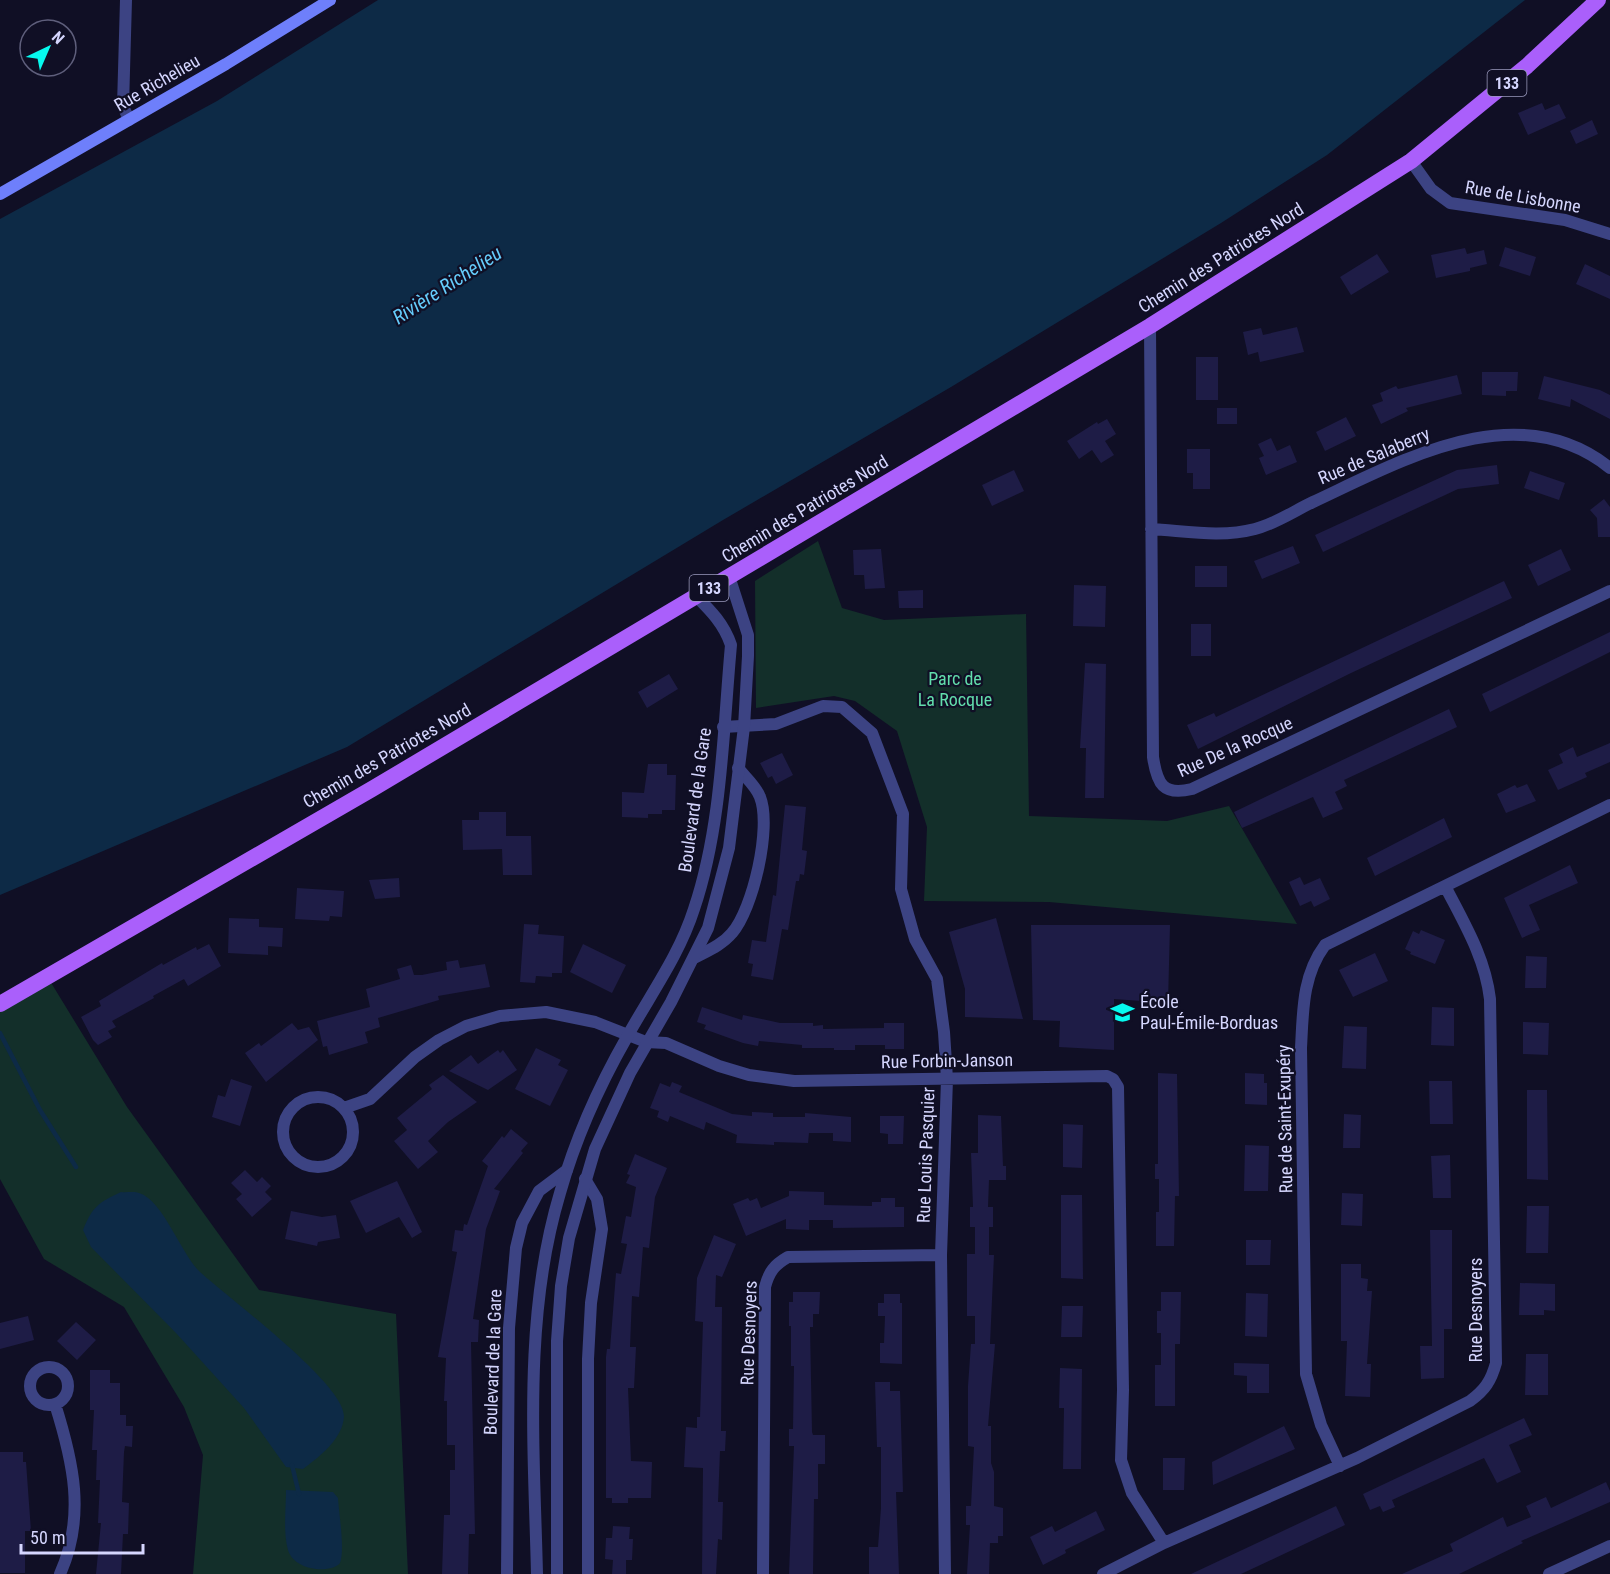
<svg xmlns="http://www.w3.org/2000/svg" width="1610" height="1574" font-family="'Roboto Condensed',sans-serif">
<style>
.green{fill:#132f2a}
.water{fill:#0d2a46}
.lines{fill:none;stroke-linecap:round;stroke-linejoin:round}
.stream{stroke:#0d2a46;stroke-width:4.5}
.building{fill:#1e1c46}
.minor{stroke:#3c4383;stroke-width:12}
.tertiary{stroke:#3c4383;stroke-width:12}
.secondary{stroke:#6e7ffb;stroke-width:12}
.primary{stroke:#aa5ffb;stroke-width:16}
.labels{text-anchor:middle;stroke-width:4.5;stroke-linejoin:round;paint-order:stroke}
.shield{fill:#100f25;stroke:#9a9abd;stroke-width:1.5}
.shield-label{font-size:16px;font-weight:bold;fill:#d5d6fe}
.street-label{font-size:18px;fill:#d5d6fe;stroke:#100f25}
.park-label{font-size:18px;fill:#62ddac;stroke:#100f25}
.poi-label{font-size:18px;fill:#d5d6fe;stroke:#100f25;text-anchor:start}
.water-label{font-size:20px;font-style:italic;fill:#65ccfb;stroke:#100f25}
</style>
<rect width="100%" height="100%" fill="#100f25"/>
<path class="green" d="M818 541 842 608 884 620 1026 614 1029 816 1167 821 1229 806 1297 924 1049 902 924 901 927 827 897 731 855 701 834 696 756 708 755 581Z
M50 981 127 1107 259 1290 396 1314 408 1574H193L203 1455 184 1407 124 1307 44 1259 0 1179V1012Z"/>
<path class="water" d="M378 0H1525L1327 155 1221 223 951 387 723 520 347 747 0 895V219L217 101Z
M121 1192C126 1193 134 1191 139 1193 163 1200 181 1254 200 1272 227 1297 344 1383 344 1416 343 1439 319 1457 303 1469L286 1467 244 1408 176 1333 91 1247 83 1230C93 1206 98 1203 121 1192Z
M286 1490 333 1492 338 1498C339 1514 345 1550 340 1563 331 1574 294 1571 288 1550 283 1532 286 1508 286 1490Z"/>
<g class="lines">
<path class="stream" d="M0 1033 40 1110 76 1167
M292 1465 299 1494"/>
</g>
<path class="building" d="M1542 103 1545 110 1559 104 1566 118 1528 135 1518 113Z
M1592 120 1598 134 1576 144 1570 131Z
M1505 247 1536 257 1530 276 1499 266Z
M1465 248 1467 254 1484 250 1487 264 1470 268V271L1436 278 1431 255Z
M1377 254 1389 272 1351 295 1340 277Z
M1585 264 1610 276V299L1576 284Z
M1297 327 1304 352 1260 362 1258 352 1248 355 1243 332 1261 328 1263 335Z
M1196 357H1218V400H1196Z
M1482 372H1518L1517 391H1506V396L1482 395Z
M1457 375 1462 394 1406 408 1408 411 1381 424 1372 405 1383 401 1380 393 1396 386 1398 389Z
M1544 376 1600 390 1610 395V419L1571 399 1570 407 1538 399Z
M1217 408H1237V424H1217Z
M1346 417 1356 436 1325 451 1316 432Z
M1107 419 1116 434 1105 441 1114 455 1101 463 1092 450 1079 459 1067 441 1097 422 1098 424Z
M1271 438 1277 451 1290 445 1297 462 1266 475 1259 458 1264 456 1258 444Z
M1187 449H1210V489H1193V473H1187Z
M1497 465 1499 484 1458 489 1323 552 1315 535 1457 470Z
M1014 470 1024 491 992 506 982 485Z
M1530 471 1565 483 1559 500 1524 488Z
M1604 499 1610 507V537H1598L1597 518 1590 510Z
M1293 546 1300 563 1262 579 1254 561Z
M881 549 885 588 865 589 864 575H854L853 550Z
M1561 549 1571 570 1538 586 1528 565Z
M1195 566H1227V587H1195Z
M1504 581 1512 598 1351 673 1198 749 1187 725 1214 713 1216 717Z
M1074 585 1106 586 1105 627 1073 626Z
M923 590V608H899L898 591Z
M1191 624H1211V656H1191Z
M1610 632V652L1490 712 1482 694Z
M1085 663 1106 664 1104 798H1085L1086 748H1080Z
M669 674 678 689 647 708 638 692Z
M1449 709 1457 727 1344 780 1347 786 1335 792 1343 809 1323 818 1313 797 1242 828 1234 812Z
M1610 743V762L1585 773 1587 777 1558 790 1548 770 1563 763 1559 754 1573 747 1577 757Z
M782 753 793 775 776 784 772 776 768 778 760 763Z
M648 764H667V775H676L675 810H662V814H648V818L622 817V792L644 793Z
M1527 784 1536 801 1506 813 1497 794 1515 785 1517 788Z
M785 805 806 807 802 850 807 851 804 875 800 874 799 881H796L788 930 782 929 773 980 751 976 753 964 748 963 752 940 766 942 773 895 776 896Z
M479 812H506V836H531L532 875H503L502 849 463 850 462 820H479Z
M1444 818 1452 837 1375 876 1367 858Z
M1570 865 1578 883 1529 905 1540 930 1522 938 1504 898Z
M1300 877 1304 885 1320 878 1330 899 1314 907 1311 901 1300 906 1289 882Z
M399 878 400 897 375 899 369 880Z
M297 888 344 891 342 917 330 916 329 921 295 919Z
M229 918 259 919V927L283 928 282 947 268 946V955L228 953Z
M996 918 1023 1019 965 1017V989L949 932Z
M524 924 539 925 538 934 564 936 562 973H552V977L536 976 535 983 520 982Z
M1031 925H1170L1168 1003 1114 999V1050L1059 1047 1060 1021 1033 1020Z
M1421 930 1445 940 1435 964 1410 954 1411 952 1405 949 1413 931 1419 934Z
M209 944 221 966 188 986 184 979 153 996 154 998 112 1021 116 1027 108 1031 112 1037 98 1045 93 1040 81 1017 101 1006 99 1001 162 963 163 965 196 947 197 950Z
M583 944 626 965 612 993 570 972Z
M1375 953 1388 981 1353 997 1339 970Z
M1526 956 1547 957 1546 988H1525Z
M458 960 460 968 485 964 490 987 438 996 439 1000 378 1018 380 1027 365 1032 368 1043 329 1055 327 1046 323 1047 317 1021 370 1007 366 989 400 979 397 969 411 965 414 975H422L447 970 446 962Z
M702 1007 742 1020 743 1015 780 1023H813V1026L823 1025V1029L884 1028V1023H904V1049H885V1045H855V1050H834V1048H802V1045L759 1041 758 1046 743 1043 704 1029 706 1025 697 1022Z
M1432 1007 1454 1008V1046L1431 1045Z
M1523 1022 1549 1023 1548 1055 1523 1054Z
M292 1023 298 1030 309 1027 318 1040 266 1082 245 1053 259 1043 261 1046Z
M1344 1026 1367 1027 1366 1069 1342 1068Z
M536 1048 561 1060 558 1065 568 1070 550 1106 515 1089Z
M498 1050 500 1053 503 1050 517 1070 488 1090 449 1071 471 1055 478 1064Z
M1158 1073 1177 1074 1179 1196H1175L1174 1246H1156V1212H1159V1179H1155V1164H1158Z
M1245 1073 1264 1074V1083H1267V1105L1245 1104Z
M443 1075 477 1102 448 1122 428 1141 438 1152 418 1169 394 1141 407 1130 397 1118 432 1089 429 1085Z
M231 1079 252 1086 240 1126 212 1117 218 1095 225 1097Z
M1429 1081H1452L1453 1124H1430Z
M672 1082 682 1086 679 1092 732 1114 752 1116V1112L773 1113V1117H805V1113L851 1117V1142L833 1141V1133H809L808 1143 774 1142V1145L736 1143 737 1135 706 1122 704 1130 670 1116 668 1122 657 1117 659 1111 650 1108 660 1083 670 1087Z
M1527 1090H1547L1548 1180 1527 1179Z
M1344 1114 1361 1115 1360 1148H1343Z
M978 1115 1001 1116 1003 1166H1006V1180H989L988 1207H993V1227H989V1255H994L990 1344H995L988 1426H991V1463L994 1472V1506L1003 1508V1536H998V1543H990L989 1574H967L970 1525H966V1506H971L974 1447 968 1446V1386L971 1344H975V1316H967V1254H975V1227H970V1207H973L971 1153H978Z
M880 1116H904L903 1144H888V1134L880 1133Z
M1063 1124 1083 1125 1082 1168 1063 1167Z
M511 1129 528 1143 521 1151 523 1153 494 1189 500 1191 486 1229 473 1319 479 1320 478 1342H471L475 1534H469L468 1574H442L444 1515H450V1470H455V1445H447V1401H444L446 1358 438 1357 457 1252 452 1251 455 1230 463 1231 464 1224 467 1225 488 1166 482 1161 502 1136 504 1138Z
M1245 1145 1269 1146 1268 1191H1244Z
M635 1154 667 1168 655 1197 649 1248 643 1247 639 1297 632 1296 630 1347H636L634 1388H628L631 1461 652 1462 651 1498H628V1503H612V1498H606V1357L607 1349H610L616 1273 621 1274 627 1244 621 1243 626 1216 631 1217 636 1187 626 1183 630 1175 627 1174Z
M1450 1155 1451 1198H1433L1431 1156Z
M245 1170 257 1182 262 1177 271 1186 265 1192 272 1199 252 1217 236 1199 242 1194 231 1183Z
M397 1181 422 1232 412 1238 399 1217 366 1233 350 1201Z
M789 1191 824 1192V1205L872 1206V1202H881V1198H895V1207H904V1227L833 1228V1220H809V1230L786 1229V1219L746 1236 733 1204 748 1198 750 1201 757 1198 761 1208 789 1196Z
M1342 1193 1363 1194 1362 1226 1341 1225Z
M1061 1195H1082L1083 1279 1061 1278Z
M1527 1206H1549L1548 1253H1526Z
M291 1211 322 1217 336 1215 340 1238 318 1242 317 1246 285 1239Z
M1430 1230H1452V1329H1444V1378L1421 1379 1420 1346H1432Z
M714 1235 736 1244 722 1277 716 1275 715 1307H722L721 1431H726L725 1451H720L718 1502H723L722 1540 718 1539 716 1574H702L703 1468 684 1467 686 1427 697 1428V1417H700L703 1322 695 1321 697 1278Z
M1246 1240H1271L1270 1265H1246Z
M1341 1264H1361V1278L1368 1279 1367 1291H1372L1367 1364H1371L1370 1397 1345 1396 1347 1341H1341Z
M1520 1283 1555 1284V1311L1544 1310V1315H1519Z
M793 1292H820L819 1314H813V1327H810L812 1432 813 1435H825V1464H818V1499H814L813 1574H789L794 1446H789V1429H793L794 1366H791V1326H789V1302H793Z
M1161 1292H1181L1180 1344H1175V1406H1155V1365H1161V1333H1157V1311H1161Z
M1246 1293 1268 1294 1267 1337 1245 1336Z
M884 1294H900V1303H902V1364L880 1363V1343H884L885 1316H878V1303H884Z
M1062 1306H1083L1082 1337H1061Z
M28 1316 34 1340 0 1349V1323Z
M76 1322 96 1340 77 1360 57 1341Z
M1526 1354H1548V1395H1525Z
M1234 1363 1269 1364V1393H1247V1376L1234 1375Z
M1060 1368 1082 1369 1081 1469H1063L1064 1408H1059Z
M90 1370H110V1383H120V1415H126V1426H133L132 1447 125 1446 124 1452 122 1502 129 1503 128 1534H123L121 1574H96L101 1523H98L100 1480H96L97 1450H92L94 1410H90Z
M875 1382H890V1391H900L903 1492H896L899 1574H869V1547H878L881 1508V1447H877Z
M1524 1418 1532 1435 1509 1445 1521 1472 1497 1483 1484 1458 1392 1500 1395 1507 1383 1512 1380 1506 1370 1510 1363 1494Z
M1284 1426 1295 1449 1213 1485 1212 1462Z
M0 1452H23V1462H26L31 1531H25V1573H0Z
M1163 1458H1185L1184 1490H1163Z
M1606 1482 1610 1491V1502L1521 1541 1523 1543 1459 1574H1402L1453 1551 1450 1544 1503 1517 1507 1527 1531 1517 1526 1506 1546 1497 1551 1508Z
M1336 1506 1345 1525 1256 1567 1241 1574H1191Z
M1096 1511 1105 1530 1065 1550 1066 1553 1043 1565 1030 1537 1052 1526 1055 1532Z
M613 1526 630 1527 629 1539H633L632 1560H626V1574H612L613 1560 605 1559 606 1538H612Z"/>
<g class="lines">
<path class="minor" d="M126 0 123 106 129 120
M1411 161 1431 189 1450 203 1565 220 1610 234
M1150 326 1153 757C1157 784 1163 796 1192 789L1610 591
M1151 529C1186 531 1221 538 1255 529 1275 524 1294 511 1313 502 1403 460 1518 394 1610 468
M723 727 776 724 823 706 842 707 872 733 903 814 901 889 915 939 937 979 944 1032 947 1079 941 1255 945 1574
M694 958C707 951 722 945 732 933 753 909 772 827 760 797 756 786 745 777 738 768
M283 1132a35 35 0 1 1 70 0a35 35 0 1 1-70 0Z
M344 1108 370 1099 415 1057 439 1040 466 1026 500 1016 546 1012 595 1022 646 1042 666 1043 719 1066 749 1075 794 1081 1107 1076 1113 1079 1118 1087 1123 1390 1121 1460 1132 1493 1164 1543
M585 1179 597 1199 602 1229 591 1303 588 1359V1574
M30 1386a19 19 0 1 1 38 0a19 19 0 1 1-38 0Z
M55 1404C73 1461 86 1516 60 1574
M1340 1466 1321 1425 1306 1374 1301 1048C1303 1012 1302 976 1325 945L1610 805
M507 1574 509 1328 516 1248 522 1223 539 1191 567 1170
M763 1574 765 1287C769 1272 774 1265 788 1257L941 1255
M1103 1574 1164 1543 1357 1458 1470 1401C1485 1390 1491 1381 1496 1363L1490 999C1485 957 1464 923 1445 886
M1549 1574 1610 1546"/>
<path class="tertiary" d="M537 1574C534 1448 523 1316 560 1193 575 1140 599 1086 627 1037 650 995 679 956 694 909 722 826 723 732 731 645 724 624 711 611 696 596
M557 1574V1341L561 1286 569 1238 595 1149 630 1073 671 1002 708 928 729 848 744 727 748 656V635L729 576"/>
<path class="secondary" d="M0 194 226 64 330 0"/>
<path class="primary" d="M0 1004 372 789 1150 326 1411 161 1527 66 1598 0"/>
</g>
<defs>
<symbol id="school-bare" viewBox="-9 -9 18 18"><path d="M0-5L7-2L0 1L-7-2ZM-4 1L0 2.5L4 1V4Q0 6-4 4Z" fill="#06f9ee" stroke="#100f25" stroke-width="2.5" paint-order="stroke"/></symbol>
</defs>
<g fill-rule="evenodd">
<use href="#school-bare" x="1106" y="996" width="33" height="33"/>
</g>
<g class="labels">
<g class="shield">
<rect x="1487.5" y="70" width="39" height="26" rx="4.5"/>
<rect x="689.5" y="575" width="39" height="26" rx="4.5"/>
</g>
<g class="shield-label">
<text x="1507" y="89">133</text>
<text x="709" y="594">133</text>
</g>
<g class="street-label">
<text transform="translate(157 83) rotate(-30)" y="6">Rue Richelieu</text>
<text transform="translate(1523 197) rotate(10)" y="6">Rue de Lisbonne</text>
<text transform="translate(1221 258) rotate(-32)" y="6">Chemin des Patriotes Nord</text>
<text transform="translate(1374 456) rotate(-23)" y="6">Rue de Salaberry</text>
<text transform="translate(805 509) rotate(-31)" y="6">Chemin des Patriotes Nord</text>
<text transform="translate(1235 747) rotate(-24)" y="6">Rue De la Rocque</text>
<text transform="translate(387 756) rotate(-30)" y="6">Chemin des Patriotes Nord</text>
<text transform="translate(695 800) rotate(-82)" y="6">Boulevard de la Gare</text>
<text transform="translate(947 1061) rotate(-1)" y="6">Rue Forbin-Janson</text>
<text transform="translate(1285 1119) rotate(-91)" y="6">Rue de Saint-Exupéry</text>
<text transform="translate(926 1155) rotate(-88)" y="6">Rue Louis Pasquier</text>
<text transform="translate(1476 1310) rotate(-90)" y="6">Rue Desnoyers</text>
<text transform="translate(749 1333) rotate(-88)" y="6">Rue Desnoyers</text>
<text transform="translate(493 1362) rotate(-88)" y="6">Boulevard de la Gare</text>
</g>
<g class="park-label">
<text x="955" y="685">Parc de<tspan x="955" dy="21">La Rocque</tspan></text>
</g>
<g class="poi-label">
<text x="1140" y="1008">École<tspan x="1140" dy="21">Paul-Émile-Borduas</tspan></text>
</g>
<g class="water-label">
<text transform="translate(447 285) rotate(-33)" y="7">Rivière Richelieu</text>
</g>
</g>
<g transform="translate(48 48) rotate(44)"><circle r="28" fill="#100f25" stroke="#5f5f7c" stroke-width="1.5"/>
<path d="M0-4.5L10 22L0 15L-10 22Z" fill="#06f9ee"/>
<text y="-9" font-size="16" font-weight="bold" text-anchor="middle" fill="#d5d6fe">N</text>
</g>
<path d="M21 1544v9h122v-9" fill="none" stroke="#d5d6fe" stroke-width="3"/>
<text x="30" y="1544" font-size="18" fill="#d5d6fe" stroke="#100f25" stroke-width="4.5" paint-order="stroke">50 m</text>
</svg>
